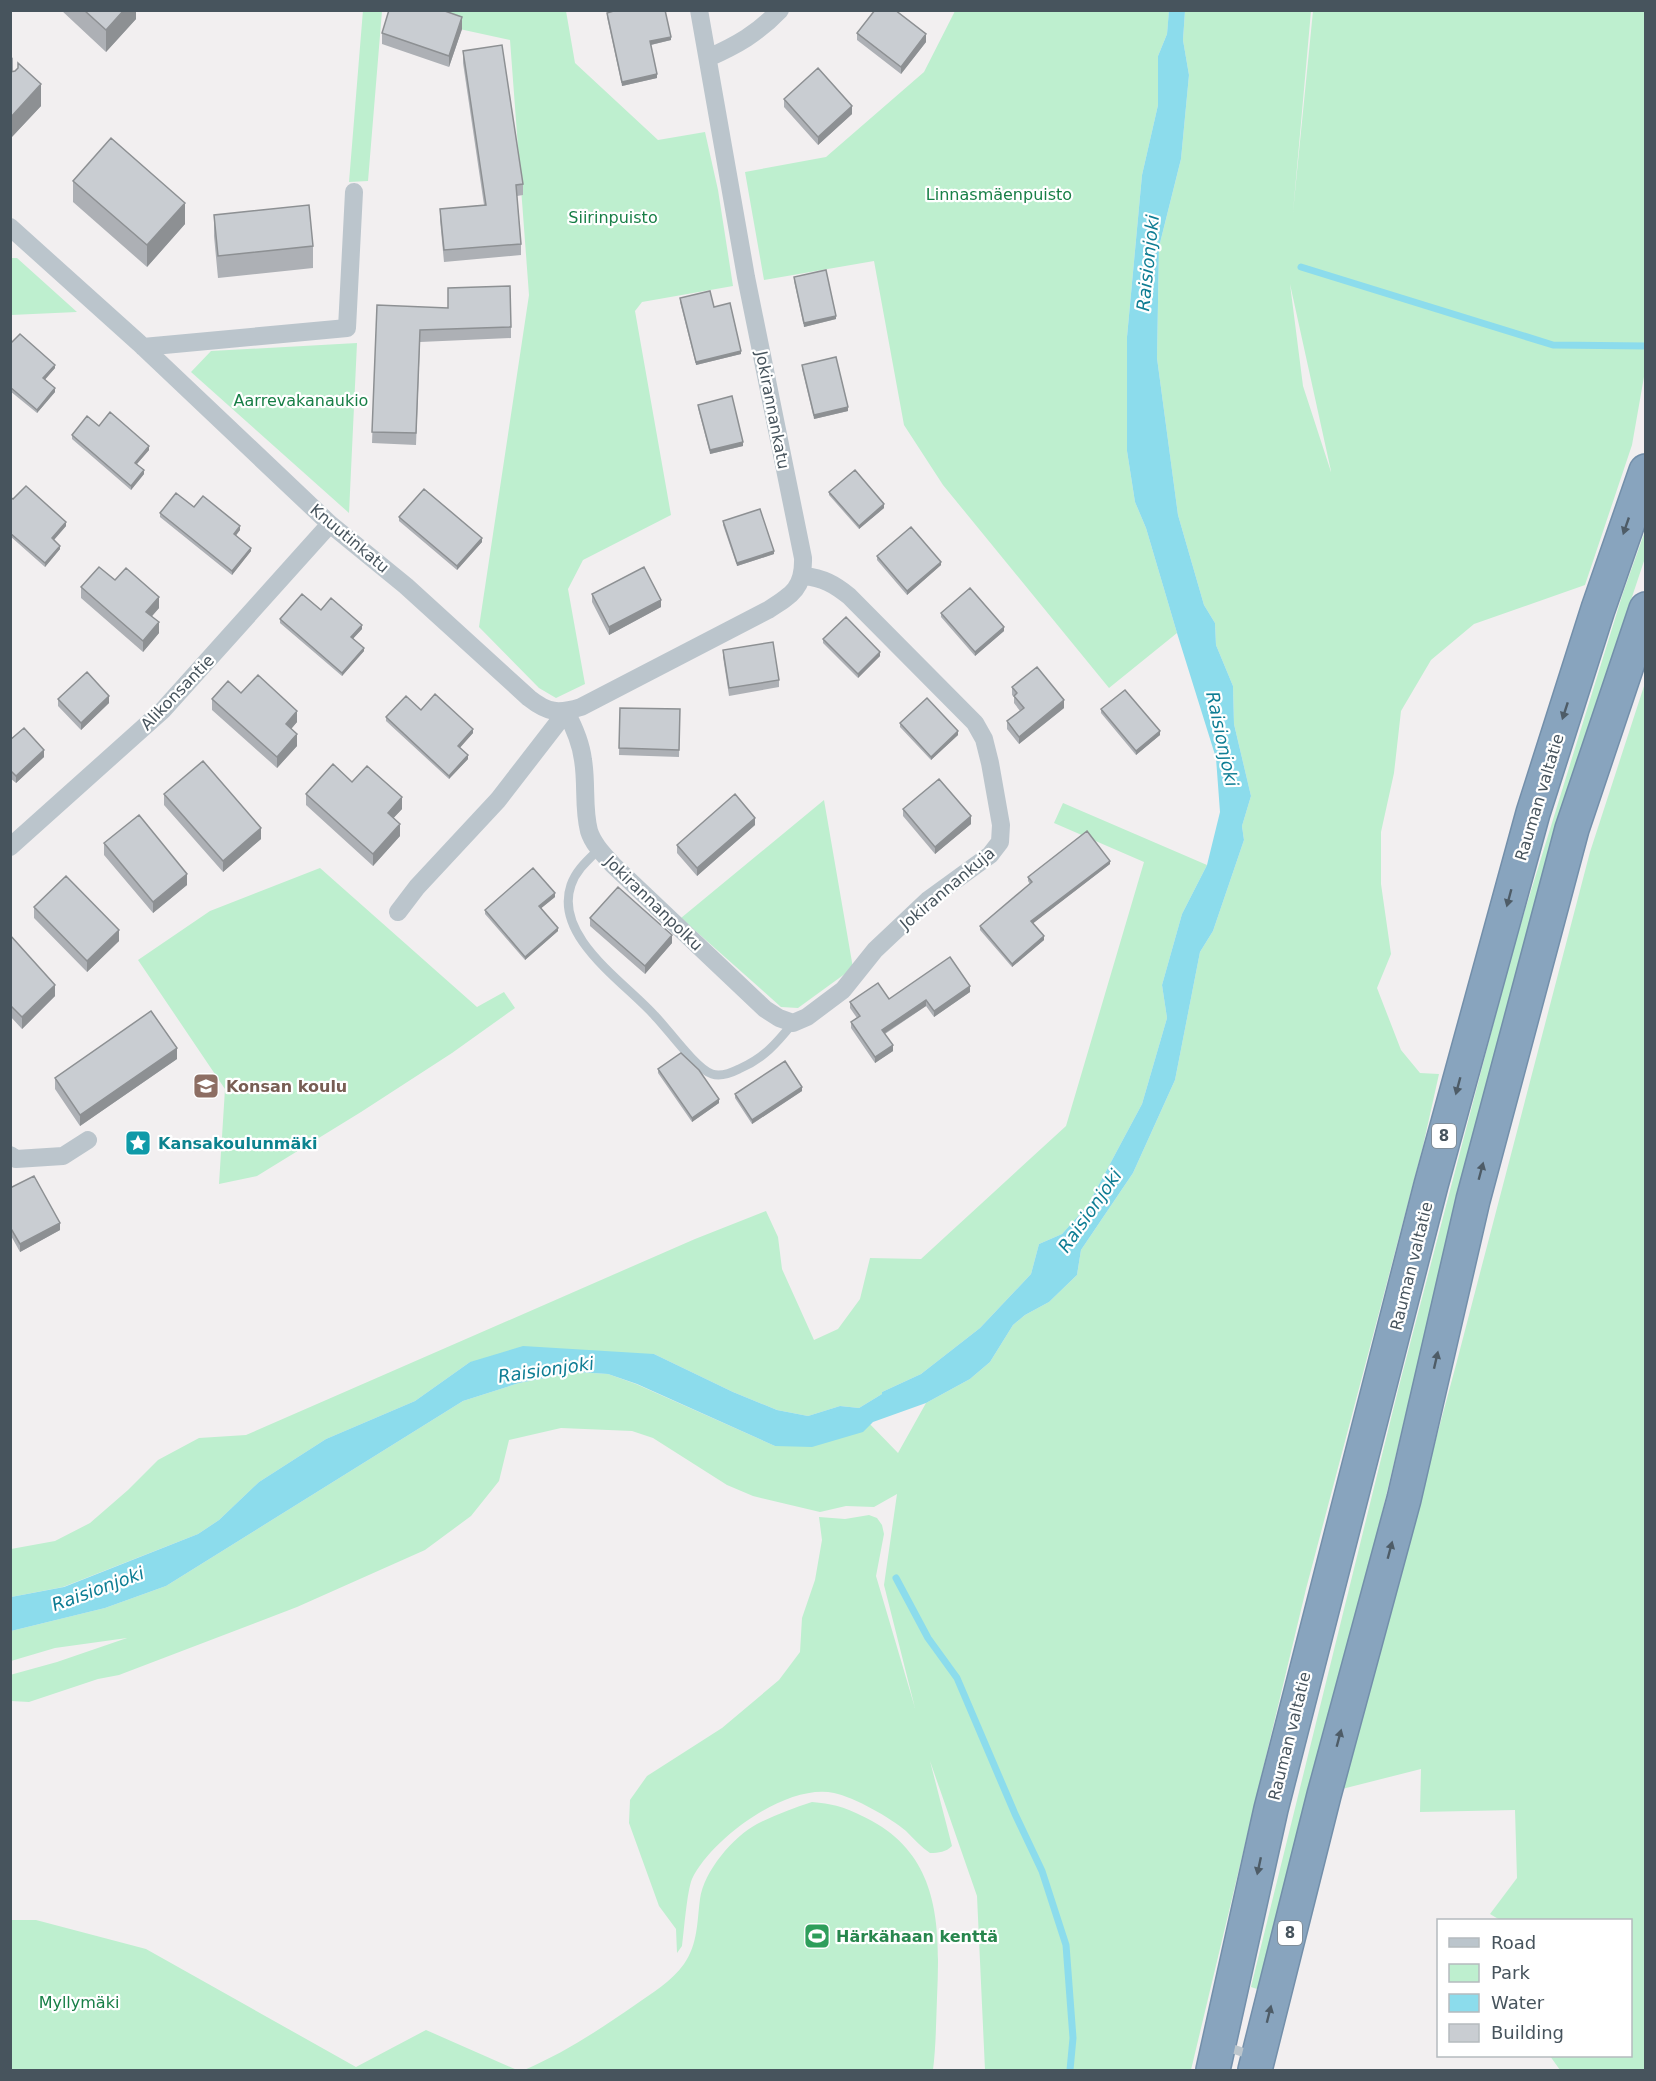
<svg xmlns="http://www.w3.org/2000/svg" width="1656" height="2081" font-family="'DejaVu Sans',sans-serif">
<style>
.green{fill:#beefcf;fill-rule:evenodd}
.water{fill:#8cdcec}
.lines{fill:none;stroke-linecap:round;stroke-linejoin:round}
.stream{stroke:#8cdcec;stroke-width:7}
.highway-casing{stroke:#738faa;stroke-width:36}
.lane{stroke:#bbc5cc;stroke-width:9}
.street{stroke:#bbc5cc;stroke-width:18}
.highway{stroke:#88a4be;stroke-width:33}
.wall{fill:#adb0b5}
.shaded-wall{fill:#8d9093}
.building{fill:#c9cdd2;stroke:#8d9093;stroke-width:1.5}
.oneway{fill:#4e5c67}
.labels{text-anchor:middle;stroke-width:4.5;stroke-linejoin:round;paint-order:stroke}
.shield{fill:#fff;stroke:#7e878e;stroke-width:1.5}
.shield-label{font-size:15px;font-weight:bold;fill:#47545d}
.park-label{font-size:16px;fill:#187f47;stroke:#fff}
.street-label{font-size:16px;fill:#47545d;stroke:#fff}
.education-label{font-size:16px;font-weight:bold;fill:#785e54;stroke:#fff;text-anchor:start}
.culture-label{font-size:16px;font-weight:bold;fill:#0d838f;stroke:#fff;text-anchor:start}
.leisure-label{font-size:16px;font-weight:bold;fill:#27864d;stroke:#fff;text-anchor:start}
.water-label{font-size:18px;font-style:italic;fill:#0e7d94;stroke:#fff}
</style>
<rect width="100%" height="100%" fill="#f2eff0"/>
<path class="green" d="M363 10 382 11 368 181 349 182Z
M392 11H566L575 63 658 140 705 132 718 190 733 286 642 302 635 311 671 515 583 560 568 589 585 684 556 698 539 688 479 627 529 295 510 40 441 25Z
M955 11H1169L1167 34 1158 56V105L1142 175 1127 337V451L1135 502 1146 528 1177 633 1109 688 943 485 904 425 874 261 764 280 745 172 826 157 924 72Z
M1185 11H1311L1293 212 1313 11H1645V371L1632 445 1585 585 1474 624 1431 660 1401 711 1394 773 1381 832V884L1391 954 1377 988 1401 1050 1420 1073 1439 1074 1423 1146 1306 1589 1191 2070H985L977 1896 930 1761 952 1846C946 1852 939 1853 930 1853 921 1847 914 1839 906 1831 891 1818 854 1797 834 1793 787 1783 712 1838 692 1879 687 1891 684 1931 682 1946L677 1953 676 1929 659 1906 629 1823 630 1800 647 1776 722 1728 779 1680 800 1652 802 1618 815 1580 822 1540 819 1517 845 1519 869 1515 877 1518 882 1525 884 1534 876 1576 915 1708 884 1585 897 1494 874 1507 846 1506 820 1512 753 1496 727 1485 653 1438 632 1431 561 1428 509 1440 499 1481 471 1516 425 1550 297 1607 119 1675 98 1679 29 1702 11 1701 10 1675 57 1662 127 1638 55 1648 11 1661V1631L105 1608 166 1586 463 1401 519 1383 576 1372 608 1374 636 1384 775 1446 865 1419 898 1453 926 1403 970 1379 990 1362 1013 1325 1025 1315 1049 1302 1077 1275 1081 1250 1133 1173 1175 1080 1200 952 1213 931 1244 840 1242 826 1251 796 1234 724 1233 686 1216 645 1215 623 1204 605 1178 515 1157 358 1159 247 1181 159 1189 75 1183 40ZM1290 284 1331 471V472L1303 386Z
M11 258H17L77 312 11 315Z
M357 343 349 513 191 372 211 351Z
M1645 531V558L1632 597 1523 954 1410 1396 1361 1600 1260 1990 1251 1987 1398 1390 1513 949 1623 593Z
M1645 683V2070H1560L1550 2056H1630V1920H1500L1490 1914 1517 1878 1515 1810 1420 1812 1421 1769 1342 1789 1457 1361 1590 852Z
M824 800 853 968 798 1008 781 1007 681 918Z
M1063 803 1207 865 1182 914 1162 985 1167 1018 1142 1104 1088 1205 1062 1234 1039 1244 1031 1274 980 1328 921 1374 882 1392V1394L859 1408 840 1406 808 1416 777 1410 733 1392 654 1354 470 1362 415 1401 326 1439 259 1482 219 1520 198 1534 63 1587 11 1597V1549L55 1541 90 1523 128 1490 158 1460 199 1438 246 1435 695 1239 766 1211 778 1237 782 1269 814 1340 838 1329 860 1299 870 1258 921 1259 1066 1126 1144 862 1054 823Z
M320 868 477 1007 504 992 515 1008 452 1053 361 1112 257 1176 219 1184 225 1089 138 960 210 911Z
M812 1802C838 1804 849 1809 872 1821 941 1859 940 1929 937 1998 936 2022 936 2046 933 2070H524C564 2053 599 2030 635 2005 652 1993 671 1982 684 1964 698 1944 697 1922 700 1899 704 1871 733 1837 757 1824 775 1815 793 1808 812 1802Z
M10 1920H36L146 1949 356 2067 426 2030 517 2070H11Z"/>
<path class="water" d="M1169 10 1185 11 1183 40 1189 75 1181 159 1159 247 1157 358 1178 515 1204 605 1215 623 1216 645 1233 686 1234 724 1251 796 1242 826 1244 840 1213 931 1200 952 1175 1080 1133 1173 1081 1250 1077 1275 1049 1302 1025 1315 1013 1325 990 1362 970 1379 926 1403 873 1422 863 1432 812 1447 775 1446 637 1384 608 1374 576 1372 519 1383 463 1401 166 1586 105 1608 11 1631V1597L64 1587 198 1534 219 1520 259 1482 326 1439 415 1401 470 1362 523 1346 654 1354 733 1392 777 1410 808 1416 840 1406 859 1408 882 1394V1392L921 1374 980 1328 1031 1274 1039 1244 1062 1234 1088 1205 1142 1104 1167 1018 1162 985 1182 914 1207 865 1220 812 1216 758 1177 633 1146 528 1135 502 1127 451V337L1142 175 1158 105V56L1167 34Z"/>
<g class="lines">
<path class="stream" d="M1301 267 1553 345 1646 346
M896 1578 928 1638 957 1678 1015 1814 1042 1871 1066 1945 1073 2038 1070 2070"/>
<defs>
<path id="highway" d="M1213 2070 1271 1809 1431 1185 1533 813 1598 609 1646 471
M1255 2070 1324 1795 1404 1499 1473 1200 1572 829 1646 609"/>
</defs>
<use href="#highway" class="highway-casing"/>
<path class="lane" d="M599 849C588 860 576 870 571 885 553 937 626 983 655 1016 668 1029 696 1069 712 1074 721 1077 731 1073 739 1069 764 1058 776 1044 793 1023
M1224 2046 1254 2056"/>
<path class="street" d="M708 58C737 45 757 34 780 10
M10 227 139 343 330 524 406 586 529 698C548 713 558 714 581 707L768 610C792 595 804 588 803 558L746 277 699 10
M143 347 347 328 354 192
M566 712C574 727 581 743 583 760 587 784 583 808 589 831 593 844 604 855 613 865L765 1009 779 1018 793 1023 807 1017 843 990 875 950 928 900 990 855 1000 842 1001 825 990 763 984 739 975 723 849 596C834 584 823 578 804 576
M10 847 163 710 330 524
M398 912 417 887 498 800 566 712
M10 1155 16 1159 63 1156 88 1140"/>
<use href="#highway" class="highway"/>
</g>
<path class="wall" d="M61 10H136V19L106 52Z
M607 13 671 40 651 45 657 78 622 86 607 17Z
M462 29 449 67 382 44V33Z
M857 33 926 42 901 74 857 40Z
M463 51 523 184V195L517 196 521 244V255L444 262 440 220V209L484 205 463 63Z
M10 56 13 58V71L41 106 10 139Z
M784 99 852 114 818 145 784 107Z
M73 181 185 224 147 267 73 202Z
M214 215 313 246V268L218 278 214 236Z
M794 277 836 319 804 327 794 281Z
M680 298 714 307 741 354 696 365 680 302Z
M377 305 511 327V338L420 342 416 445 372 443Z
M10 344 55 368 45 379 55 392 37 413 10 391Z
M802 365 848 411 814 419 802 369Z
M698 405 743 446 710 454 698 408Z
M99 426 149 450 137 464 144 474 131 490 72 439V435Z
M829 492 884 508 859 529 829 495Z
M10 497 13 499 66 526 54 540 60 549 45 567 10 536Z
M194 507 240 530 236 535 251 551 232 575 160 517V513Z
M399 517 482 542 457 570 399 521Z
M723 521 774 554 737 566 723 525Z
M877 556 941 565 907 595 877 560Z
M115 580 159 608 152 616 159 633 143 652 81 598V587Z
M592 594 661 607 609 635 592 602Z
M321 610 362 629 353 638 364 651 342 676 280 623V619Z
M941 613 1004 631 975 656 941 617Z
M823 639 880 656 858 678 823 643Z
M723 650 779 680V687L729 696 723 657Z
M1012 687 1064 708 1019 744 1007 729V721L1020 711 1014 703V697L1012 695Z
M241 693 297 722 291 729 297 746 277 768 212 710V699Z
M58 699 109 703 81 730 58 706Z
M620 708 680 709 679 757 619 755Z
M1101 709 1160 735 1136 755 1101 713Z
M421 710 473 733 459 748 468 759 449 779 386 721V717Z
M900 723 958 735 931 760 900 727Z
M10 740 44 757 16 783 10 778Z
M164 794 261 839 223 872 164 805Z
M306 794 402 809 393 818 400 836 373 866 306 805Z
M903 809 971 824 935 854 903 816Z
M755 825 697 876 677 853V845Z
M104 843 187 885 153 913 104 855Z
M1110 864 1033 923 1044 940 1012 967 980 930V926L1030 884 1028 881V877Z
M555 897 541 908 558 931 525 960 485 914V910Z
M34 907 119 941 87 972 34 918Z
M590 918 672 943 645 974 590 926Z
M10 935 55 996 22 1029 10 1016Z
M970 992 934 1017 926 1006 885 1034 893 1051 875 1063 851 1028V1022L857 1018 850 1008V1002Z
M177 1059 80 1126 55 1089V1078Z
M658 1069 719 1103 692 1122 658 1073Z
M802 1091 752 1124 735 1098V1094Z
M10 1188 60 1230 20 1252 10 1234Z"/>
<path class="shaded-wall" d="M124 10H136V19L106 52V30Z
M462 17V29L449 67V56Z
M926 34V42L901 74V67Z
M671 37V40L650 45V41Z
M657 74V78L622 86V82Z
M41 84V106L10 139V118Z
M852 106V114L818 145V137Z
M185 203V224L147 267V245Z
M836 316V319L804 327V323Z
M741 351V354L696 365V362Z
M55 365V368L43 382V378Z
M55 388V392L37 413V410Z
M848 407V411L814 419V415Z
M743 442V446L710 454V450Z
M149 446V450L135 466V463Z
M144 470V474L131 490V486Z
M884 504V508L859 529V526Z
M66 522V526L52 542V538Z
M240 526V530L234 538V534Z
M482 538V542L457 570V566Z
M60 546V549L45 567V563Z
M251 548V551L232 575V571Z
M774 551V554L737 566V563Z
M941 562V565L907 595V591Z
M159 597V608L146 623V612Z
M661 600V607L609 635V627Z
M159 622V633L143 652V641Z
M362 625V629L351 641V637Z
M1004 627V631L975 656V652Z
M364 648V651L342 676V673Z
M880 652V656L858 678V674Z
M109 696V703L81 730V723Z
M1064 700V708L1019 744V737Z
M297 711V722L286 735V724Z
M473 729V733L458 750V746Z
M958 731V735L931 760V757Z
M1160 731V735L1136 755V751Z
M297 734V746L277 768V757Z
M44 750V757L16 783V776Z
M468 755V759L449 779V776Z
M402 797V809L388 824V813Z
M971 816V824L935 854V847Z
M755 818V825L697 876V868Z
M400 824V836L373 866V854Z
M261 828V839L223 872V861Z
M1110 861V864L1031 925V921Z
M187 874V885L153 913V902Z
M555 893V897L539 910V906Z
M558 928V931L525 960V957Z
M119 930V941L87 972V961Z
M672 935V943L645 974V966Z
M1044 936V940L1012 967V964Z
M55 985V996L22 1029V1017Z
M970 986V992L934 1017V1011Z
M926 1000V1006L882 1035V1030Z
M893 1045V1051L875 1063V1057Z
M177 1048V1059L80 1126V1115Z
M802 1087V1091L752 1124V1120Z
M719 1099V1103L692 1122V1118Z
M60 1223V1230L20 1252V1244Z"/>
<path class="building" d="M84 10H124L106 30Z
M389 10H442L462 17 449 56 382 33Z
M617 10H665L671 37 650 41 657 74 622 82 607 13Z
M875 10H895L926 34 901 67 857 33Z
M502 45 523 184 516 185 521 244 444 250 440 209 486 205 463 51Z
M18 63 41 84 10 118V72L15 71 18 68Z
M818 68 852 106 818 137 784 99Z
M111 138 185 203 147 245 73 181Z
M309 205 313 246 218 256 214 215Z
M826 270 836 316 804 323 794 277Z
M510 286 511 327 420 330 416 433 372 432 377 305 448 308V288Z
M710 291 714 307 730 303 741 351 696 362 680 298Z
M20 334 55 365 43 378 55 388 37 410 10 387V344Z
M836 357 848 407 814 415 802 365Z
M732 396 743 442 710 450 698 405Z
M110 412 149 446 135 463 144 470 131 486 72 435 87 416 99 426Z
M855 470 884 504 859 526 829 492Z
M26 486 66 522 52 538 60 546 45 563 10 533V497L13 499Z
M424 489 482 538 457 566 399 517Z
M176 493 194 507 203 496 240 526 234 534 251 548 232 571 160 513Z
M760 509 774 551 737 563 723 521Z
M911 527 941 562 907 591 877 556Z
M99 567 115 580 126 568 159 597 146 612 159 622 143 641 81 587Z
M644 567 661 600 609 627 592 594Z
M970 588 1004 627 975 652 941 613Z
M302 594 321 610 331 598 362 625 351 637 364 648 342 673 280 619Z
M846 617 880 652 858 674 823 639Z
M773 642 779 680 729 688 723 650Z
M1037 667 1064 700 1019 737 1007 721 1024 708 1014 696 1017 693 1012 687Z
M87 672 109 696 81 723 58 699Z
M258 675 297 711 286 724 297 734 277 757 212 699 228 681 241 693Z
M1125 690 1160 731 1136 751 1101 709Z
M435 694 473 729 458 746 468 755 449 776 386 717 406 696 421 710Z
M927 698 958 731 931 757 900 723Z
M620 708 680 709 679 750 619 748Z
M24 728 44 750 16 776 10 770V740Z
M203 761 261 828 223 861 164 794Z
M333 764 352 782 367 766 402 797 388 813 400 824 373 854 306 794Z
M939 779 971 816 935 847 903 809Z
M735 794 755 818 697 868 677 845Z
M139 815 187 874 153 902 104 843Z
M1087 831 1110 861 1031 921 1044 936 1012 964 980 926 1032 882 1028 877Z
M533 868 555 893 539 906 558 928 525 957 485 910Z
M66 876 119 930 87 961 34 907Z
M618 887 672 935 645 966 590 918Z
M10 935 55 985 22 1017 10 1005Z
M950 957 970 986 934 1011 926 1000 882 1030 893 1045 875 1057 851 1022 860 1016 850 1002 878 983 889 999Z
M151 1011 177 1048 80 1115 55 1078Z
M681 1053 699 1070 719 1099 692 1118 658 1069Z
M785 1061 802 1087 752 1120 735 1094Z
M34 1176 60 1223 20 1244 10 1227V1188Z"/>
<defs><path id="oneway-solid" d="M-6-.8H1V-3.2L6.5 0L1 3.2V.8H-6Z" transform="scale(1.5)"/></defs>
<g class="oneway">
<use href="#oneway-solid" transform="translate(1626 526) rotate(109)"/>
<use href="#oneway-solid" transform="translate(1565 711) rotate(108)"/>
<use href="#oneway-solid" transform="translate(1509 898) rotate(105)"/>
<use href="#oneway-solid" transform="translate(1458 1086) rotate(105)"/>
<use href="#oneway-solid" transform="translate(1481 1171) rotate(-75)"/>
<use href="#oneway-solid" transform="translate(1436 1360) rotate(-77)"/>
<use href="#oneway-solid" transform="translate(1390 1550) rotate(-75)"/>
<use href="#oneway-solid" transform="translate(1339 1738) rotate(-75)"/>
<use href="#oneway-solid" transform="translate(1259 1866) rotate(102)"/>
<use href="#oneway-solid" transform="translate(1269 2014) rotate(-76)"/>
</g>
<defs>
<symbol id="school-square" viewBox="-11 -11 22 22"><rect x="-9" y="-9" width="18" height="18" rx="4" fill="#8d6e63" stroke="#fff"/><path d="M0-5L7-2L0 1L-7-2ZM-4 1L0 2.5L4 1V4Q0 6-4 4Z" fill="#fff"/></symbol>
<symbol id="sight-square" viewBox="-11 -11 22 22"><rect x="-9" y="-9" width="18" height="18" rx="4" fill="#0f9aa8" stroke="#fff"/><path d="M0-6L1.8-2.2L6-1.7L2.9 1.2L3.7 5.4L0 3.3L-3.7 5.4L-2.9 1.2L-6-1.7L-1.8-2.2Z" fill="#fff"/></symbol>
<symbol id="stadium-square" viewBox="-11 -11 22 22"><rect x="-9" y="-9" width="18" height="18" rx="4" fill="#2e9e5b" stroke="#fff"/><path d="M0-5a6.5 5 0 1 0 0 10a6.5 5 0 1 0 0-10ZM-3.5-1.8h7v3.6h-7Z" fill="#fff"/></symbol>
</defs>
<g fill-rule="evenodd">
<use href="#school-square" x="191" y="1071" width="30" height="30"/>
<use href="#sight-square" x="123" y="1128" width="30" height="30"/>
<use href="#stadium-square" x="802" y="1921" width="30" height="30"/>
</g>
<g class="labels">
<g class="shield">
<rect x="1432" y="1124" width="24" height="24" rx="4.5"/>
<rect x="1278" y="1921" width="24" height="24" rx="4.5"/>
</g>
<g class="shield-label">
<text x="1444" y="1141">8</text>
<text x="1290" y="1938">8</text>
</g>
<g class="park-label">
<text x="999" y="200">Linnasmäenpuisto</text>
<text x="613" y="223">Siirinpuisto</text>
<text x="301" y="406">Aarrevakanaukio</text>
<text x="79" y="2008">Myllymäki</text>
</g>
<g class="street-label">
<text transform="translate(773 410) rotate(79)" y="6">Jokirannankatu</text>
<text transform="translate(350 538) rotate(40)" y="6">Knuutinkatu</text>
<text transform="translate(177 692) rotate(-46)" y="6">Alikonsantie</text>
<text transform="translate(1539 797) rotate(-73)" y="6">Rauman valtatie</text>
<text transform="translate(947 888) rotate(-40)" y="6">Jokirannankuja</text>
<text transform="translate(654 903) rotate(44)" y="6">Jokirannanpolku</text>
<text transform="translate(1411 1266) rotate(-76)" y="6">Rauman valtatie</text>
<text transform="translate(1289 1736) rotate(-76)" y="6">Rauman valtatie</text>
</g>
<g class="education-label">
<text x="226" y="1092">Konsan koulu</text>
</g>
<g class="culture-label">
<text x="158" y="1149">Kansakoulunmäki</text>
</g>
<g class="leisure-label">
<text x="836" y="1942">Härkähaan kenttä</text>
</g>
<g class="water-label">
<text transform="translate(1148 263) rotate(-84)" y="6">Raisionjoki</text>
<text transform="translate(1222 739) rotate(78)" y="6">Raisionjoki</text>
<text transform="translate(1090 1211) rotate(-55)" y="6">Raisionjoki</text>
<text transform="translate(546 1370) rotate(-8)" y="6">Raisionjoki</text>
<text transform="translate(98 1589) rotate(-20)" y="6">Raisionjoki</text>
</g>
</g>
<rect width="1656" height="2081" fill="none" stroke="#47545d" stroke-width="24"/>
<rect x="1437" y="1919" width="195" height="138" fill="#ffffff" stroke="#b5bbbe" stroke-width="1.5"/>
<rect x="1449" y="1938" width="30" height="9" fill="#bbc5cc" stroke="#b5bbbe" stroke-width="1.5"/>
<text x="1491" y="1949" font-size="18" fill="#47545d">Road</text>
<rect x="1449" y="1964" width="30" height="18" fill="#beefcf" stroke="#b5bbbe" stroke-width="1.5"/>
<text x="1491" y="1979" font-size="18" fill="#47545d">Park</text>
<rect x="1449" y="1994" width="30" height="18" fill="#8cdcec" stroke="#b5bbbe" stroke-width="1.5"/>
<text x="1491" y="2009" font-size="18" fill="#47545d">Water</text>
<rect x="1449" y="2024" width="30" height="18" fill="#c9cdd2" stroke="#b5bbbe" stroke-width="1.5"/>
<text x="1491" y="2039" font-size="18" fill="#47545d">Building</text>
</svg>
